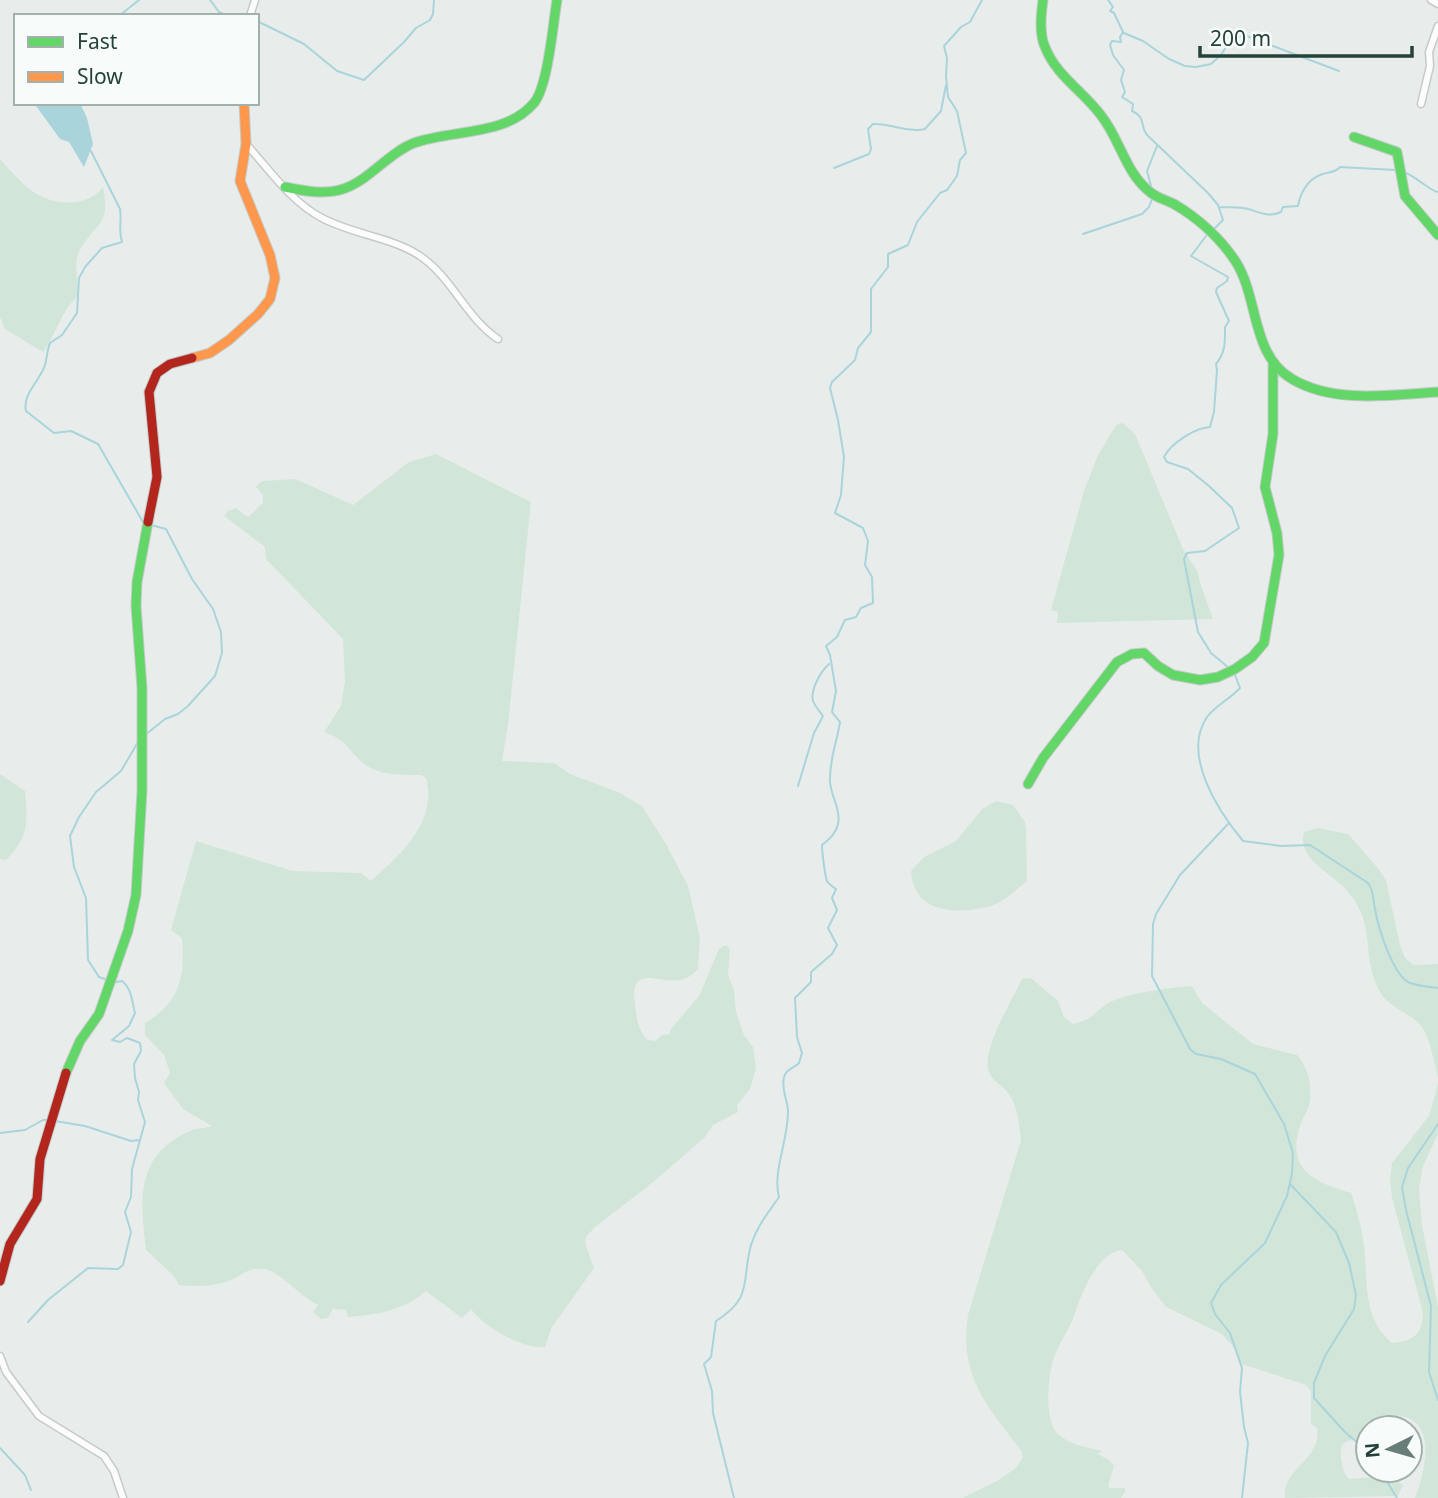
<svg xmlns="http://www.w3.org/2000/svg" width="1438" height="1498" font-family="'Noto Sans',sans-serif">
<style>
.green{fill:#d1e6d8}
.water{fill:#a9d4db}
.lines{fill:none;stroke-linecap:round;stroke-linejoin:round}
.stream{stroke:#a9d4db;stroke-width:2}
.street-casing{stroke:#c5cac8;stroke-width:9}
.fast-casing{stroke:#c3cbc8;stroke-width:11}
.slow-casing{stroke:#c3cbc8;stroke-width:11}
.jam-casing{stroke:#c3cbc8;stroke-width:11}
.street{stroke:#fcfcfc;stroke-width:6}
.fast{stroke:#63d668;stroke-width:9}
.slow{stroke:#ff974d;stroke-width:9}
.jam{stroke:#b3261e;stroke-width:9}
</style>
<rect width="100%" height="100%" fill="#e8edeb"/>
<path class="green" d="M0 159C10 170 20 182 32 191 53 206 87 208 103 187 111 228 95 222 79 252 73 263 79 284 78 296 62 309 56 335 43 352L5 329 0 317Z
M1123 423 1135 434 1183 549 1198 572 1200 583 1213 619 1057 623 1058 612 1051 610 1084 491 1098 455 1116 425Z
M436 454 531 502 508 725 502 761 554 763 570 774 618 792 642 806 666 844 688 886 700 938 698 969C694 973 690 977 684 979 661 987 629 960 635 1004 637 1020 637 1026 647 1040L655 1041 662 1035 670 1034V1030L699 996 719 949 723 946H727L730 949 728 975 734 990 736 1012 744 1035 753 1047 756 1068 750 1089 737 1105 738 1112 713 1125 705 1137 651 1184 595 1227 586 1237 585 1243 594 1268 552 1327 545 1347C522 1349 484 1327 471 1309L462 1318 426 1291C404 1310 377 1315 348 1317L346 1310 333 1309 328 1318 321 1319 313 1312 318 1305C302 1298 281 1272 264 1269 249 1267 244 1274 233 1279 217 1287 196 1287 179 1285L174 1276 146 1250C140 1200 135 1155 190 1131 197 1128 205 1128 212 1126L183 1109 164 1083 170 1073 164 1055 145 1035V1023C181 1002 185 975 182 938L171 930 196 841 293 871 361 873 371 881C400 855 438 822 426 778L421 775C402 775 377 776 362 762 345 747 348 741 324 732L341 706 345 681 343 639 266 559 265 547 224 516 228 511 236 508 248 517 263 503V495L256 487 262 481 296 479 353 505 409 462Z
M0 774 25 791C28 823 29 836 6 860L0 859Z
M996 801 1013 805 1025 822 1026 831 1027 881C1016 890 1004 902 991 906 958 915 913 914 911 871L924 857 956 841 982 809Z
M1318 828 1348 834 1377 867 1386 880 1400 945 1405 958 1414 965 1438 964V1077C1434 1064 1430 1036 1421 1026 1405 1008 1386 1009 1376 984 1362 951 1376 927 1349 893 1335 874 1296 861 1304 832Z
M1031 978 1058 1001 1064 1017 1073 1024C1095 1019 1094 1011 1110 1002 1131 992 1169 988 1192 986L1202 1003 1253 1044 1297 1055C1308 1069 1312 1082 1310 1101 1309 1110 1302 1118 1300 1126 1286 1170 1314 1182 1351 1193 1357 1211 1362 1228 1364 1246 1368 1281 1362 1318 1392 1343 1413 1341 1422 1335 1423 1313L1392 1198 1390 1179 1392 1163 1429 1116 1438 1083V1134L1423 1166 1419 1189 1422 1225 1438 1307V1498H1415C1427 1467 1438 1412 1390 1416L1380 1428H1368V1436C1354 1441 1338 1437 1341 1457 1342 1466 1343 1472 1349 1479 1365 1478 1390 1474 1403 1485L1398 1496 1285 1498C1281 1474 1314 1460 1317 1439 1318 1435 1317 1431 1317 1428L1311 1424V1391L1306 1385 1239 1363 1235 1349 1222 1334 1166 1307 1150 1286 1142 1271 1122 1250C1095 1253 1080 1299 1072 1321 1066 1334 1058 1346 1053 1360 1048 1378 1044 1418 1057 1433 1069 1445 1086 1447 1102 1451L1098 1454 1109 1460 1114 1466 1108 1486 1110 1488H1125V1492L1121 1498H962L997 1481 1016 1468 1023 1457 1022 1452C987 1405 959 1378 968 1315L1021 1140C1019 1125 1018 1106 1008 1093 1003 1086 993 1081 990 1074 978 1054 1013 999 1022 979Z"/>
<path class="water" d="M34 103H80L87 118 93 144 84 167 69 142 60 139Z"/>
<g class="lines">
<path class="stream" d="M210 0 219 12 227 16
M1108 0 1113 7 1110 11 1114 13 1123 32 1120 37 1121 42 1112 41 1110 45 1113 55 1124 70 1121 80 1125 92 1122 97 1133 104 1132 111C1147 118 1139 125 1147 135L1208 193 1218 205 1223 220 1213 230
M119 16 139 0
M257 21 304 44 337 71 364 80 404 42 416 28 430 20 433 14 434 0
M1124 33 1143 41 1169 59 1185 66 1196 67 1211 64 1221 55 1231 39 1244 35 1339 71
M91 151 120 209C122 222 118 229 122 242L102 248 85 267 79 278 77 313 62 335 50 343C47 350 47 358 45 365 40 381 22 394 26 411L54 433 71 431 98 444 143 522
M834 168 869 154 871 149 868 129 873 124C890 123 908 133 925 129L941 111 946 85
M1404 172C1417 177 1430 191 1438 192
M1151 186 1147 171 1157 146
M1219 207C1228 208 1239 206 1248 209 1259 212 1269 218 1281 212L1283 207 1298 206C1300 194 1307 180 1320 175 1328 171 1334 174 1340 167L1395 170
M1083 234 1142 214 1149 207 1152 199
M1206 236 1191 256 1228 277 1227 281 1217 288 1216 292 1229 321 1225 327C1225 341 1226 352 1216 364L1217 370 1214 412 1210 427C1195 428 1171 443 1164 457L1167 462 1188 469 1209 486 1232 508 1239 528 1205 551 1187 553 1184 559 1198 632 1211 653 1229 668
M1235 675 1240 688C1230 699 1215 706 1207 717 1181 755 1219 812 1243 841L1281 846 1310 845 1368 883C1374 891 1373 900 1375 909 1378 927 1393 976 1410 983 1419 986 1429 987 1438 988
M145 735 165 719 178 714 188 706 215 676 222 653 221 632 213 609 192 579 166 529 151 525
M798 786 814 733 823 716C820 712 815 706 813 701 810 690 821 671 829 664
M1228 824 1180 875 1156 914 1153 924 1152 976 1190 1049 1196 1054 1221 1059 1255 1074 1284 1124 1293 1153 1292 1174 1287 1196 1265 1243 1221 1285 1211 1303 1215 1314 1230 1333 1242 1368 1240 1392 1244 1427 1248 1443 1242 1498
M107 980 99 977 88 960 86 898 74 867 70 836 79 817 96 792 121 771 138 742
M55 1121 85 1126 131 1141 140 1140
M1438 1124 1408 1168 1402 1187 1406 1210 1431 1306 1429 1372 1438 1400
M0 1133 25 1130 43 1120H50
M1290 1184 1336 1232 1349 1263 1356 1295 1354 1309 1325 1356 1314 1383V1398L1344 1431 1368 1452
M28 1322 48 1300 88 1268 118 1269 123 1265 131 1232 125 1212 131 1197 132 1169 145 1122 138 1100 139 1092 135 1078 134 1064 141 1051 140 1043 127 1038 120 1042 112 1040 129 1026 135 1013C132 1002 132 989 122 981L116 982
M0 1448 25 1475 31 1490
M1380 1470 1397 1498
M734 1498 713 1413 712 1391 704 1364 711 1357 716 1321C754 1297 741 1281 751 1245 757 1226 768 1213 779 1197 772 1172 789 1138 788 1110 787 1099 781 1089 784 1077 786 1069 793 1069 799 1063L802 1053 797 1037 795 998 811 982V972L832 954 837 945 828 928 837 910 832 898 836 889C833 887 829 884 827 881 825 876 822 852 822 845 829 839 836 834 838 824 841 810 831 796 830 782 829 760 837 742 840 722L832 712 836 691 830 655 826 646 837 637 845 620 856 617 861 608 873 603 872 577 865 565 868 541 863 528 835 513 841 495 844 457 838 420 830 388 832 382 855 360 858 348 871 332V289L888 267V254L908 245 917 222 940 193 947 190 957 176 960 160 966 153 957 111 948 97 946 76 947 58 944 46 961 27 970 22 982 0"/>
<defs>
<path id="street" d="M1431 0 1438 4
M250 16 255 0
M1421 104 1430 66 1429 52 1438 26
M246 144C269 169 291 202 322 218 352 234 389 237 417 254 451 275 465 317 498 339
M0 1356 6 1372 39 1416 104 1456 114 1471 123 1498"/>
<path id="fast" d="M1043 0C1041 15 1039 33 1045 47 1057 78 1088 94 1105 121 1121 144 1127 174 1150 192 1157 198 1166 200 1174 204 1198 218 1221 239 1236 262 1259 299 1251 355 1292 379 1334 404 1391 395 1438 392
M1354 137 1397 152 1405 196 1438 235
M285 187C304 191 324 195 343 189 370 180 388 153 414 143 452 129 505 137 534 103 548 86 553 24 557 0
M1028 784 1043 758 1117 662 1132 654 1144 653 1158 666 1173 675 1200 680 1218 677 1235 669 1252 657 1264 643 1279 555 1277 533 1265 487 1273 434V365
M66 1073 80 1041 99 1014 128 931 136 895 142 791V688L136 606 137 582 148 522"/>
<path id="slow" d="M192 358 210 353 229 340 258 314 270 299 275 278 270 255 240 181 246 144 244 103"/>
<path id="jam" d="M148 522 157 477 149 392 157 373 170 364 192 358
M0 1281 10 1244 37 1199 40 1159 66 1073"/>
</defs>
<use href="#street" class="street-casing"/>
<use href="#fast" class="fast-casing"/>
<use href="#slow" class="slow-casing"/>
<use href="#jam" class="jam-casing"/>
<use href="#street" class="street"/>
<use href="#fast" class="fast"/>
<use href="#slow" class="slow"/>
<use href="#jam" class="jam"/>
</g>
<rect x="14" y="14" width="245" height="91" fill="#f7fbf9" stroke="#a3b1ad" stroke-width="2"/>
<rect x="28" y="37" width="35" height="10" fill="#63d668" stroke="#a3b1ad" stroke-width="2"/>
<text x="77" y="49" font-size="21" fill="#24423a">Fast</text>
<rect x="28" y="72" width="35" height="10" fill="#ff974d" stroke="#a3b1ad" stroke-width="2"/>
<text x="77" y="84" font-size="21" fill="#24423a">Slow</text>
<g transform="translate(1389 1449) rotate(265)"><circle r="33" fill="#f7fbf9" stroke="#a3b1ad" stroke-width="2"/>
<path d="M0-5L12 26L0 18L-12 26Z" fill="#697e78"/>
<text y="-10" font-size="19" font-weight="bold" text-anchor="middle" fill="#24423a">N</text>
</g>
<path d="M1200 46v10h212v-10" fill="none" stroke="#24423a" stroke-width="3.5"/>
<text x="1210" y="46" font-size="21" fill="#24423a" stroke="#f7fbf9" stroke-width="5" paint-order="stroke">200 m</text>
</svg>
